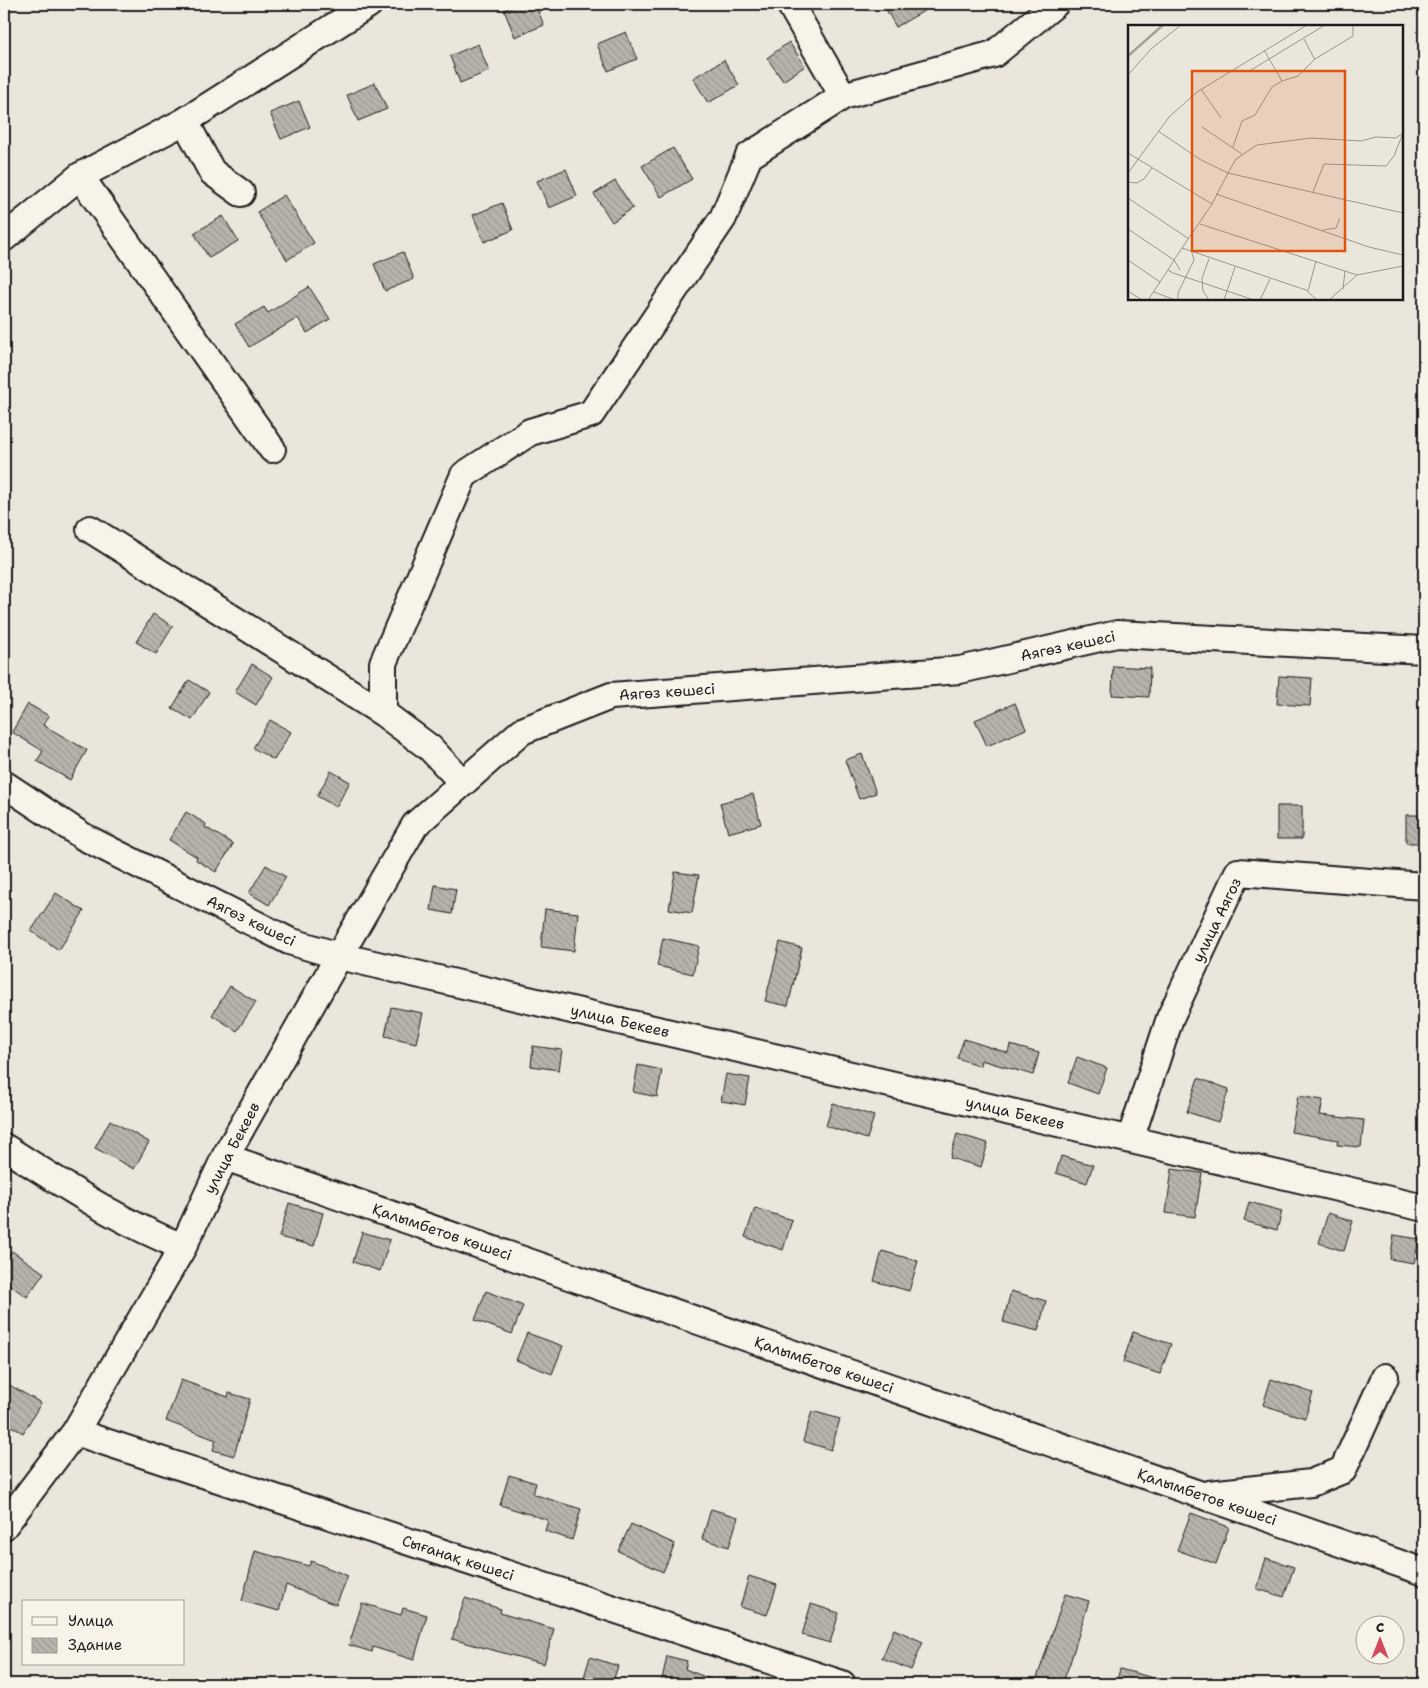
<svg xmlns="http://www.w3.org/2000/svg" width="1428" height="1688" font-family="'Shantell Sans',sans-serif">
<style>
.building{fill:url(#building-back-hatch);stroke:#1c1c1c}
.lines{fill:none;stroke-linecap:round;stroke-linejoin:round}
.minor-casing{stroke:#1c1c1c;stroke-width:30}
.minor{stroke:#f7f3e8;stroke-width:26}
.labels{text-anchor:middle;stroke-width:5;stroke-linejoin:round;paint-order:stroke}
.street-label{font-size:15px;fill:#1c1c1c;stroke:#f7f3e8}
.inset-river{fill:none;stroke:#a3a19a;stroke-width:2.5}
.inset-road{fill:none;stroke:#98958f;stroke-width:1}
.view{fill:#de560d;fill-opacity:0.15;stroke:#de560d;stroke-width:2.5}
.inset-edge{fill:none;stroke:#1c1c1c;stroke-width:2.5}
</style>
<defs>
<pattern id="building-back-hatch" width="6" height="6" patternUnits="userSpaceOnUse" patternTransform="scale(1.25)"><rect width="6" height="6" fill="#b6b4ac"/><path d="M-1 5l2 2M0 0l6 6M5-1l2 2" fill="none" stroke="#9c9a93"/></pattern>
</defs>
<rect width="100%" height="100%" fill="#eae6dc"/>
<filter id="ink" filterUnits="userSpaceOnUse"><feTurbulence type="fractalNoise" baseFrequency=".02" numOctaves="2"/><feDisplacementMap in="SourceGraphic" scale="10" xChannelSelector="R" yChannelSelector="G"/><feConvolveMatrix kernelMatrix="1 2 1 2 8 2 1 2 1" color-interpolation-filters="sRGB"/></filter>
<g filter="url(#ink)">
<path class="building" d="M519 4H535L544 25 515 37 504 10Z
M883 4H936L896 27Z
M626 32 637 59 608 71 597 44Z
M789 42 805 66 783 81 767 58Z
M478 44 489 71 460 83 450 56Z
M724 60 739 85 708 103 693 78Z
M375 83 387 109 358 121 347 95Z
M299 101 310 127 281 139 270 113Z
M673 148 692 179 661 197 642 166Z
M566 169 577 196 549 208 537 181Z
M615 181 633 208 612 222 594 194Z
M284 195 314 243 287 260 257 212Z
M502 203 513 230 484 242 473 215Z
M223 216 238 241 209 258 194 233Z
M403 252 414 279 385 291 374 264Z
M309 287 330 319 307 333 298 318 249 347 235 324 264 307 268 313Z
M153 614 173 626 156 654 136 642Z
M252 664 273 677 256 705 235 692Z
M1113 666 1150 668 1149 697 1112 695Z
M1279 676 1312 678 1310 706 1277 704Z
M189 680 209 692 192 720 172 708Z
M1015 703 1026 729 987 746 975 720Z
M28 704 49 716 43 725 87 750 70 780 37 761 43 751 12 732Z
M270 720 291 732 274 760 253 748Z
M862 754 876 793 859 799 845 760Z
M331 771 350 782 336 807 317 796Z
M753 794 761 824 728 833 720 803Z
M1277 806H1302V839H1277Z
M186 812 206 824 205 827 233 844 216 872 196 860 197 857 169 840Z
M1406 815H1424V843H1406Z
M266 865 286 877 269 905 249 893Z
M675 872 699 875 692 913 669 909Z
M435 885 456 889 452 914 431 910Z
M56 893 84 911 59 950 31 931Z
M545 909 578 913 574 951 541 947Z
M663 938 699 946 693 974 657 966Z
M780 942 802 948 788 1006 765 1001Z
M230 986 256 1002 237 1031 212 1015Z
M391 1007 423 1013 416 1043 385 1036Z
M964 1039 1008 1053 1010 1045 1039 1053 1033 1075 981 1060 980 1066 957 1058Z
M533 1046 562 1050 559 1070 531 1066Z
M1077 1057 1107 1068 1098 1094 1068 1083Z
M638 1065 662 1070 657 1097 633 1092Z
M726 1074 750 1078 745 1105 721 1101Z
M1198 1078 1229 1089 1218 1122 1187 1112Z
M1298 1096 1323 1100 1320 1115 1364 1120 1361 1147 1337 1145 1338 1140 1291 1132Z
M833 1103 874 1116 867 1139 826 1126Z
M110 1120 149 1142 134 1169 95 1148Z
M957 1134 988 1143 981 1167 950 1158Z
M1061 1156 1093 1165 1087 1183 1056 1173Z
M1172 1169 1202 1173 1195 1217 1166 1213Z
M1249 1202 1282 1211 1277 1230 1244 1221Z
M289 1203 323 1213 314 1246 279 1237Z
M755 1208 792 1220 783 1250 745 1237Z
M1328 1213 1353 1221 1344 1251 1319 1243Z
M362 1232 390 1240 380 1271 353 1262Z
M1394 1235 1419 1239 1414 1263 1390 1259Z
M12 1251 44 1273 27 1297 4 1281V1263Z
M882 1251 918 1261 909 1291 874 1281Z
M486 1291 523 1306 512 1334 475 1320Z
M1011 1291 1046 1301 1038 1331 1003 1322Z
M1133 1332 1171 1344 1160 1374 1123 1362Z
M527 1333 563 1346 552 1374 516 1360Z
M1271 1379 1313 1393 1305 1418 1263 1405Z
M181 1380 228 1397 229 1393 250 1399 234 1456 213 1450 216 1440 166 1421Z
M4 1382 41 1403 23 1433 4 1422Z
M812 1411 840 1419 831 1450 803 1441Z
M509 1475 536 1483 533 1494 581 1509 572 1540 545 1531 548 1520 500 1505Z
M711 1509 738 1517 729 1547 702 1539Z
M1191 1513 1229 1527 1216 1564 1177 1550Z
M631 1524 675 1544 663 1572 618 1551Z
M255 1551 309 1566 311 1561 348 1576 336 1605 286 1585 279 1611 242 1601Z
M1266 1558 1294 1567 1284 1597 1257 1589Z
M749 1576 777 1585 767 1615 740 1607Z
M1065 1594 1089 1601 1070 1663 1062 1684H1035Z
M465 1598 501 1609 500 1613 554 1629 544 1664 452 1639Z
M362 1603 401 1615 403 1608 427 1615 414 1660 373 1647 372 1652 349 1645Z
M811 1604 839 1613 830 1643 802 1635Z
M894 1629 923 1642 911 1670 882 1658Z
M667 1656 687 1661 685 1669 723 1684H661Z
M590 1657 618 1666 612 1684H582Z
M1120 1669 1161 1680 1160 1684H1116Z"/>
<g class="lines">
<defs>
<path id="minor" d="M843 96 994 54 1055 4
M185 121 212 172 241 193
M80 176 272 449
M4 238 80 176 185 121 369 4
M90 529 383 713 430 748 463 783
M383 713V663L464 475 530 432 591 414 723 218 749 156 843 96 790 4
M4 784 84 837 289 941 339 956 415 825 522 731 611 696 960 670 1117 634 1424 650
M1130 1140 1170 1018 1238 872 1424 886
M4 1147C63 1184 117 1221 183 1247L225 1157 339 956 1424 1208
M225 1157 1424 1572
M75 1432 842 1684
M1209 1494 1311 1483 1343 1470 1385 1377
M4 1526 75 1432 183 1247"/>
</defs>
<use href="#minor" class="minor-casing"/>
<use href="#minor" class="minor"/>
</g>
</g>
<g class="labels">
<g class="street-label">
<text transform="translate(1068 646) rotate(-12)" y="5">Аягөз көшесі</text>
<text transform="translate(667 692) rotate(-4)" y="5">Аягөз көшесі</text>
<text transform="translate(1217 920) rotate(-64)" y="5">улица Аягоз</text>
<text transform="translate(251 921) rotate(26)" y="5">Аягөз көшесі</text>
<text transform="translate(620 1021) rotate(13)" y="5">улица Бекеев</text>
<text transform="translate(1015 1113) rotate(13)" y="5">улица Бекеев</text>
<text transform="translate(232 1148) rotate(-62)" y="5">улица Бекеев</text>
<text transform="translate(442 1232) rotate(19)" y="5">Қалымбетов көшесі</text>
<text transform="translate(824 1365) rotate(19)" y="5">Қалымбетов көшесі</text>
<text transform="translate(1207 1497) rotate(19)" y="5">Қалымбетов көшесі</text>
<text transform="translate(458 1558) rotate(18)" y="5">Сығанақ көшесі</text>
</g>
</g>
<g transform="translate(1128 25)">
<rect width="275" height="275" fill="#eae6dc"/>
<path class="inset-river" d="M0 31 35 0"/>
<path class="inset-road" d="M176 14 187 35M123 45 197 0M0 50 23 24 53 0M154 56 170 51 187 34 225 11V0M73 64 93 93M74 102 114 129M30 106 73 135 100 148 108 134 129 120 183 113 233 116 248 112 268 113 275 108M105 122 114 96 127 90 144 62 154 56 136 25M0 128 84 179 100 148 275 188M0 148 41 92 69 67 179 0M0 157 9 158 16 154 24 143M185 167 196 139 258 141 266 131 275 108M88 169 241 222 275 230M0 173 61 214M84 179 54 223 178 265 189 275M72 199 229 250 275 241M0 204 46 235 40 245 45 248 126 275M195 205 208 203 212 193M81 234 74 253 75 266 81 275M0 235 32 257M52 245 46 235 54 223M215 264 217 246M0 266 14 275M180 266 188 236M26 267 47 275M20 275 40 245M50 275V268L66 235 64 228M96 275 107 242M132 275 142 254M201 275 229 250"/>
<path class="view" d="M64 46H217V226H64Z"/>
<rect width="275" height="275" class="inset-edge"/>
</g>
<rect width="1428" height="1688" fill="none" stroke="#f7f3e8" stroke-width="20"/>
<rect x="10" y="10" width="1408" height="1668" fill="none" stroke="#1c1c1c" stroke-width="2" filter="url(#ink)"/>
<rect x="22" y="1600" width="162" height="65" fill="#f7f3e8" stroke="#9f9d96"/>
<rect x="32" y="1617" width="25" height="8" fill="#f7f3e8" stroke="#9f9d96"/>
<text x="68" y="1626" font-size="15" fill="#1c1c1c">Улица</text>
<rect x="32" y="1638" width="25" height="15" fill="url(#building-back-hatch)" stroke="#9f9d96"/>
<text x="68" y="1650" font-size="15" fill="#1c1c1c">Здание</text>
<g transform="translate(1380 1640)"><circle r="24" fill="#f7f3e8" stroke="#9f9d96"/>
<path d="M0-4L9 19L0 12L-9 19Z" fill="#d1495b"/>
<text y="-8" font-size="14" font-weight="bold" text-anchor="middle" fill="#1c1c1c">С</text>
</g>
</svg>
